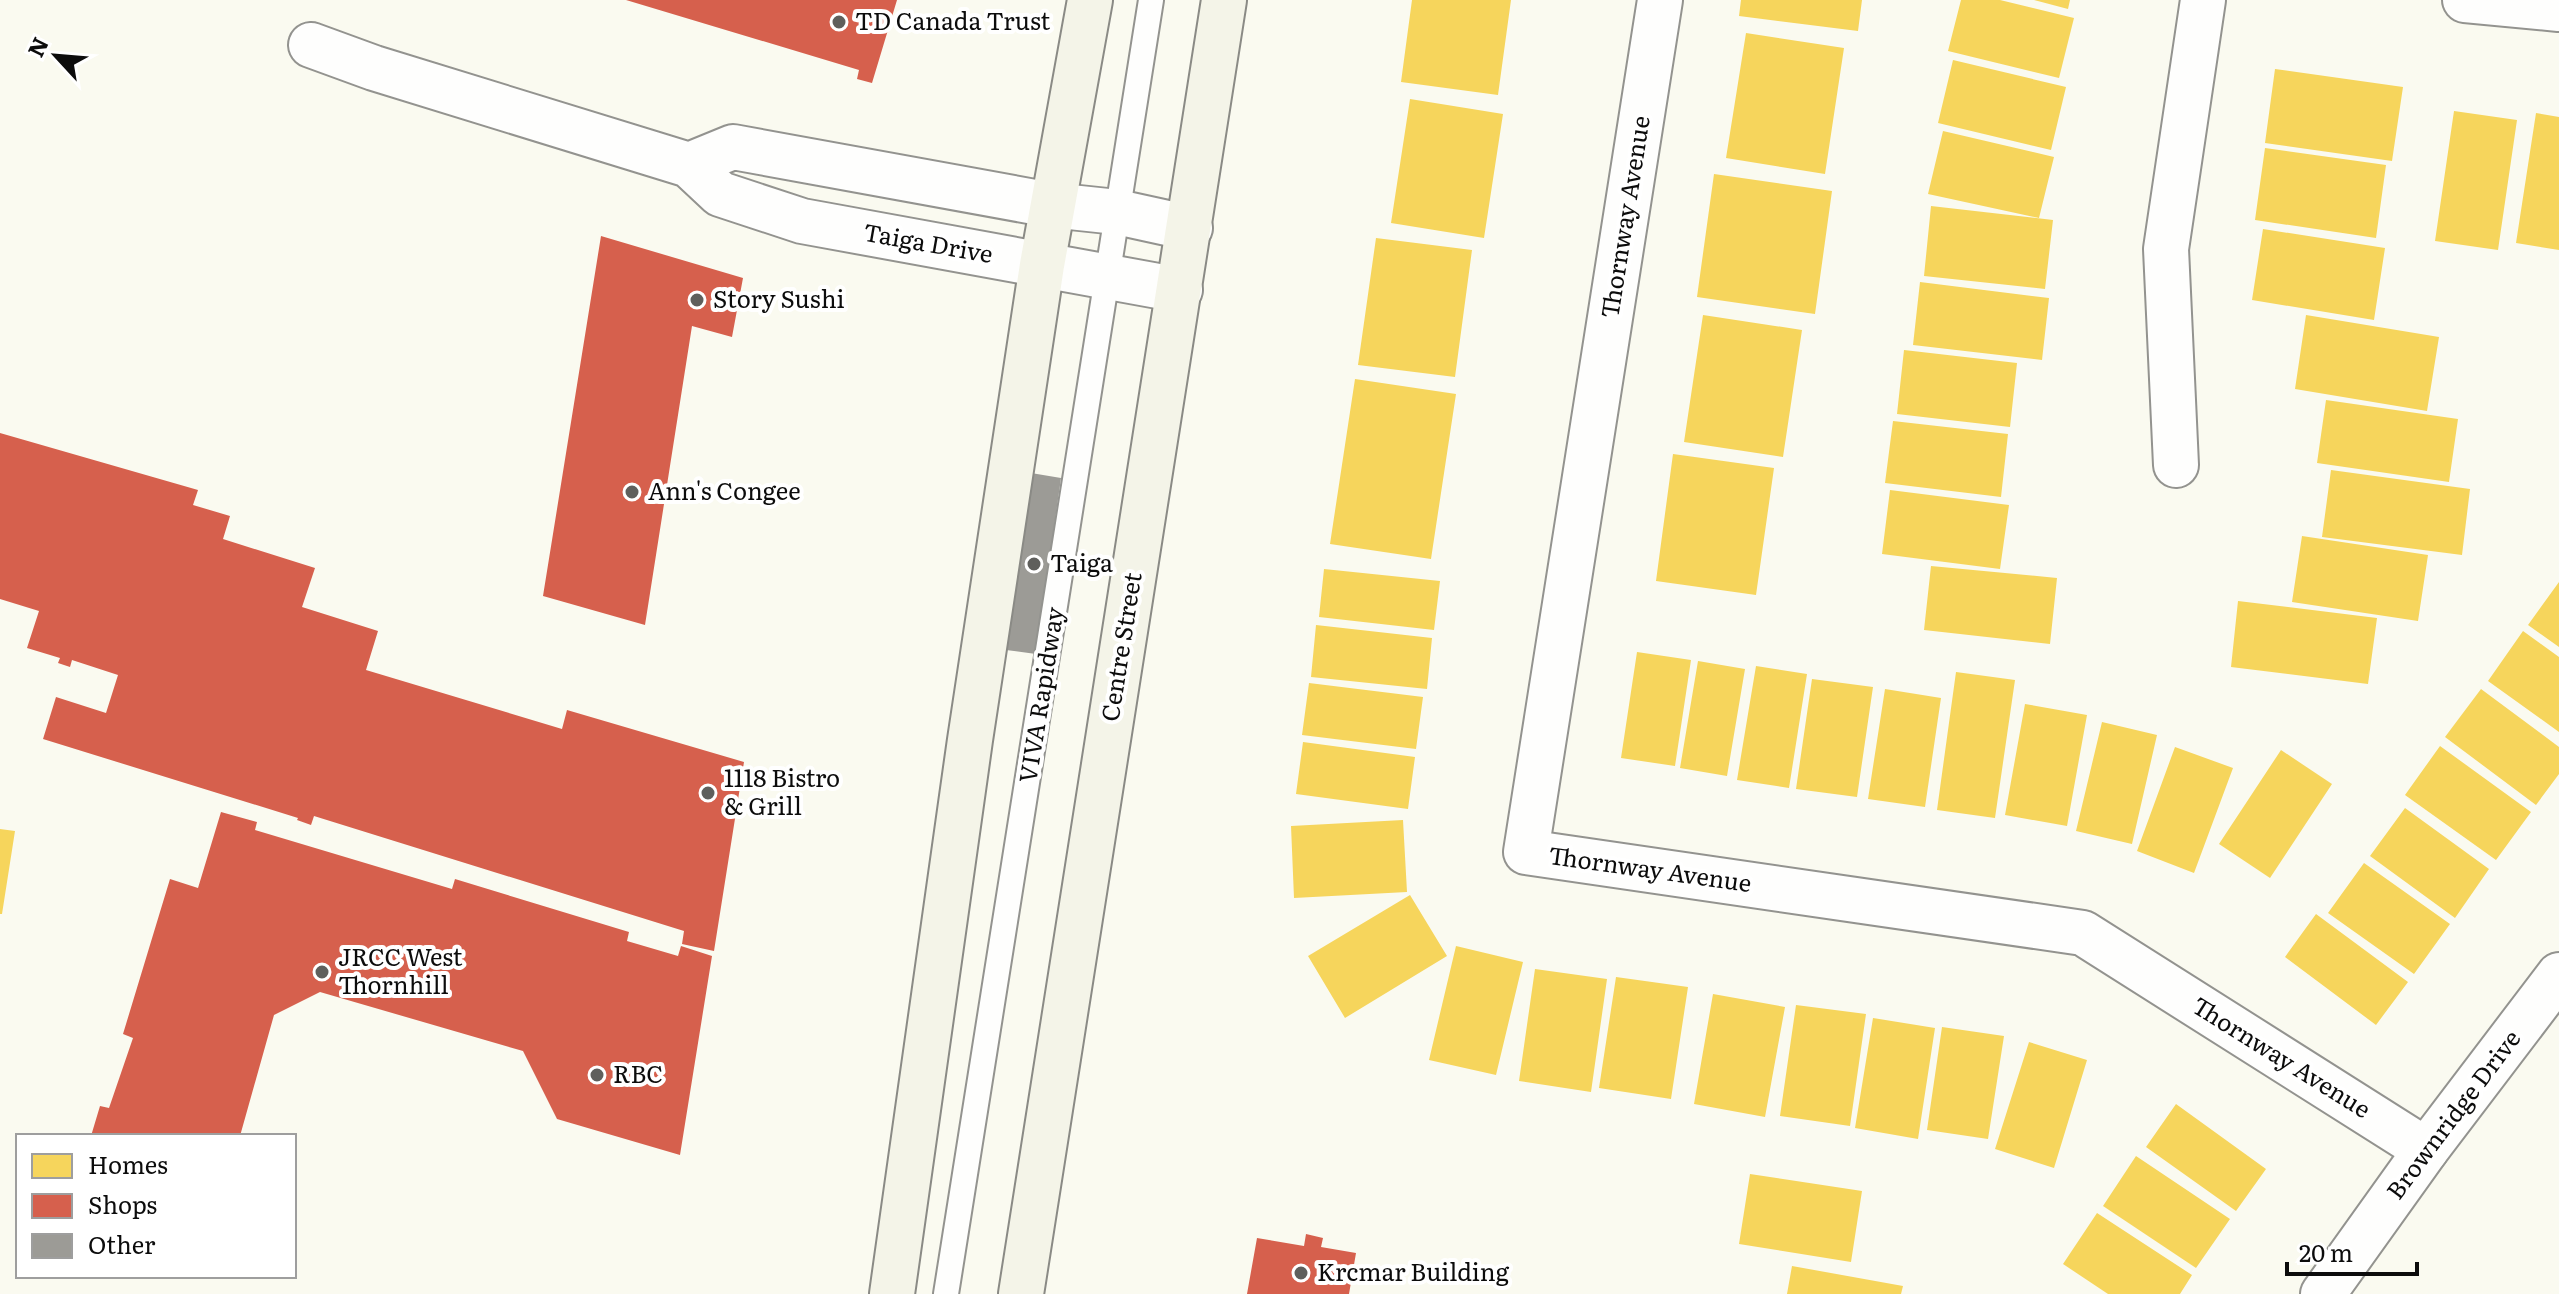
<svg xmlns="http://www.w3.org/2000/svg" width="2559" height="1294" font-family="Literata,serif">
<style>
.homes{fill:#f6d55c}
.shops{fill:#d6604d}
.building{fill:#9c9b96}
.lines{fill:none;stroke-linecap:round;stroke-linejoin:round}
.service-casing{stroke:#93938f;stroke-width:28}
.minor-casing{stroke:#93938f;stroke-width:48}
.tertiary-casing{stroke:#93938f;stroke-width:48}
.secondary-casing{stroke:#8a8a85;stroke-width:48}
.service{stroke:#fefefd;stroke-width:24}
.minor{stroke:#fefefd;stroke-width:44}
.tertiary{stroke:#fefefd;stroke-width:44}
.secondary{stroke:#f4f4e8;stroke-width:44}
.poi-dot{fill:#5f5f5c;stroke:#fff;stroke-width:3}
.labels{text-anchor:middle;stroke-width:8;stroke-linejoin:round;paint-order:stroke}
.poi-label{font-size:24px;fill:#0c0c0c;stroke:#fff;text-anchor:start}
.street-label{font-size:24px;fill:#0c0c0c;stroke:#fff}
</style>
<rect width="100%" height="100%" fill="#fafaf0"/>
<path class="homes" d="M1412 0H1511L1498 95 1401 82Z
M1741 0H1862L1858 31 1739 16Z
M1961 0H2000L2074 18 2059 78 1948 51Z
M2034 0H2070L2068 9Z
M1746 33 1844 48 1825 174 1726 158Z
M1953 60 2066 87 2051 150 1938 123Z
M2275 69 2403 87 2392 161 2265 143Z
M1410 99 1503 114 1484 238 1391 223Z
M2454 111 2517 120 2498 250 2435 241Z
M2536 113 2559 117V250L2516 243Z
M1943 131 2054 157 2039 218 1928 194Z
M2265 148 2386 165 2376 238 2255 220Z
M1714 174 1832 191 1815 314 1697 297Z
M1931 206 2053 220 2045 289 1924 276Z
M2263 229 2385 248 2374 320 2252 300Z
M1376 238 1472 250 1455 377 1358 365Z
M1920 282 2049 298 2042 360 1913 345Z
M1703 315 1802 330 1783 457 1684 442Z
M2306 315 2439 337 2427 411 2295 389Z
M1904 350 2017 363 2010 427 1897 414Z
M1355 379 1456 394 1431 559 1330 544Z
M2326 400 2458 419 2449 482 2317 463Z
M1893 421 2008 434 2001 497 1885 483Z
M1673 454 1774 468 1756 595 1656 581Z
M2331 470 2470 489 2462 555 2322 537Z
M1890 490 2009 505 2000 569 1882 554Z
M2302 536 2428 555 2418 621 2292 602Z
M1931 566 2057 578 2050 644 1924 630Z
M1324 569 1440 581 1434 630 1319 617Z
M2559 582V647L2528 625Z
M2238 601 2377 618 2368 684 2231 667Z
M1316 625 1432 638 1427 689 1311 677Z
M2523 631 2559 657V732L2488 681Z
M1637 652 1691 660 1675 766 1621 758Z
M1698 661 1745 669 1727 776 1680 768Z
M1756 666 1807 674 1789 788 1737 780Z
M1956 672 2015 680 1995 818 1937 810Z
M1812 679 1873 687 1857 797 1796 789Z
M1309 683 1423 697 1416 749 1302 735Z
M1885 689 1941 698 1925 807 1868 799Z
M2481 689 2559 747V774L2536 805 2445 737Z
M2025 704 2087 715 2067 826 2005 815Z
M2102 722 2157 735 2132 844 2076 831Z
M1303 742 1415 757 1408 809 1296 794Z
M2440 746 2531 812 2496 860 2405 795Z
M2175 747 2233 768 2194 873 2137 851Z
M2281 750 2332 784 2270 878 2219 844Z
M2405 808 2489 869 2455 918 2370 856Z
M1403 820 1407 892 1294 898 1291 826Z
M0 829 15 831 2 914H0Z
M2364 863 2450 924 2414 974 2328 913Z
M1410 895 1447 956 1345 1018 1308 956Z
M2316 914 2408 982 2376 1025 2285 957Z
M1456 946 1523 962 1496 1075 1429 1060Z
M1535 969 1607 979 1591 1092 1519 1081Z
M1616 977 1688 987 1671 1099 1599 1088Z
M1713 994 1785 1007 1765 1117 1694 1104Z
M1796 1005 1866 1014 1850 1126 1780 1116Z
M1873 1018 1935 1028 1918 1139 1855 1128Z
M1942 1027 2004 1036 1988 1139 1927 1130Z
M2029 1042 2087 1060 2054 1168 1995 1149Z
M2176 1104 2266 1169 2236 1211 2146 1147Z
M2136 1156 2230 1219 2196 1268 2103 1206Z
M1750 1174 1862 1191 1851 1262 1739 1244Z
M2097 1213 2192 1275 2180 1294H2108L2063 1264Z
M1792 1266 1903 1286 1901 1294H1787Z"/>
<path class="shops" d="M626 0H897L872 83 857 79 859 70Z
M601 236 743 278 732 337 692 326 645 625 543 596Z
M0 433 198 490 193 505 230 516 223 539 315 568 302 607 378 631 366 670 562 729 567 710 744 762 714 951 682 944 684 931 314 816 311 825 297 820 298 818 43 739 56 697 106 713 118 675 72 660 70 667 58 663 60 658 27 648 39 611 0 599Z
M221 812 257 822 255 830 452 889 455 879 629 932 627 941 678 956 681 946 712 956 680 1155 557 1119 523 1051 320 992 274 1015 240 1136H91L100 1106 109 1108 133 1038 123 1034 170 879 198 888Z
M1306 1234 1323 1238 1321 1247 1356 1253 1349 1294H1247L1257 1238 1304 1246Z"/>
<path class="building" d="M1031 473 1061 478 1036 654 1006 650Z"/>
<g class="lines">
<defs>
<path id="service" d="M946 1294 1151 0"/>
<path id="minor" d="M1660 0 1526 852 2083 933 2426 1150
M2465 0 2559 9
M311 45 374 68 689 165 720 194 802 221 1180 290
M689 165 733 147 1051 205 1117 212 1190 228
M2176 465 2166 249 2203 0"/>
<path id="tertiary" d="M2323 1294 2426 1150 2559 975"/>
<path id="secondary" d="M892 1294 970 740 1042 265 1090 0
M1021 1294 1224 0"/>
</defs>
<use href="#service" class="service-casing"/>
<use href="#minor" class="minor-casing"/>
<use href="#tertiary" class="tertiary-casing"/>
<use href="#secondary" class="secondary-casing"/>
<use href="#service" class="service"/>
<use href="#minor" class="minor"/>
<use href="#tertiary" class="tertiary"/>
<use href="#secondary" class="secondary"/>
</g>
<g class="poi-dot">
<circle cx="839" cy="22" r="8"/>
<circle cx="697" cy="300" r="8"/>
<circle cx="632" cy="492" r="8"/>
<circle cx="1034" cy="564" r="8"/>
<circle cx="708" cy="793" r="8"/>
<circle cx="322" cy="972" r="8"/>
<circle cx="597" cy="1075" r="8"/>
<circle cx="1301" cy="1273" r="8"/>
</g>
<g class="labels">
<g class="poi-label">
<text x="855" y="30">TD Canada Trust</text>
<text x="713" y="308">Story Sushi</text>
<text x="648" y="500">Ann's Congee</text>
<text x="1050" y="572">Taiga</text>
<text x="724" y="787">1118 Bistro<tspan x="724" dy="28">&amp; Grill</tspan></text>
<text x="338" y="966">JRCC West<tspan x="338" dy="28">Thornhill</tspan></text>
<text x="613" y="1083">RBC</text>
<text x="1317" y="1281">Krcmar Building</text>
</g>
<g class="street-label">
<text transform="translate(1626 217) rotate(-81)" y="8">Thornway Avenue</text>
<text transform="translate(928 244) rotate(10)" y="8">Taiga Drive</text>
<text transform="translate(1122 647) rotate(-81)" y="8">Centre Street</text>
<text transform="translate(1042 695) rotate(-81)" y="8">VIVA Rapidway</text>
<text transform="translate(1650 870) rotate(8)" y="8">Thornway Avenue</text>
<text transform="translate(2281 1058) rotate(32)" y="8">Thornway Avenue</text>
<text transform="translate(2454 1115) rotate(-53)" y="8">Brownridge Drive</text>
</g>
</g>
<rect x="16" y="1134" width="280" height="144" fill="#ffffff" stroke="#9e9e9e" stroke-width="2"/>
<rect x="32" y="1154" width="40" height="24" fill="#f6d55c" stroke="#9e9e9e" stroke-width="2"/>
<text x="88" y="1174" font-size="24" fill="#0c0c0c">Homes</text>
<rect x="32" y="1194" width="40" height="24" fill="#d6604d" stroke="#9e9e9e" stroke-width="2"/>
<text x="88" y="1214" font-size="24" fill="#0c0c0c">Shops</text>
<rect x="32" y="1234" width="40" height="24" fill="#9c9b96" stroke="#9e9e9e" stroke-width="2"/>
<text x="88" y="1254" font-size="24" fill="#0c0c0c">Other</text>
<g transform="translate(56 56) rotate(296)" stroke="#ffffff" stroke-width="6" paint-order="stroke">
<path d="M0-6L14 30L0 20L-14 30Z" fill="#0c0c0c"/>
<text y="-12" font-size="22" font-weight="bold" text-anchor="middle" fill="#0c0c0c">N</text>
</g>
<path d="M2287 1262v12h130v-12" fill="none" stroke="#0c0c0c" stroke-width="4"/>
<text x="2299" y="1262" font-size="24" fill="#0c0c0c" stroke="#ffffff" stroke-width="6" paint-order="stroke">20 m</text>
</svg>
